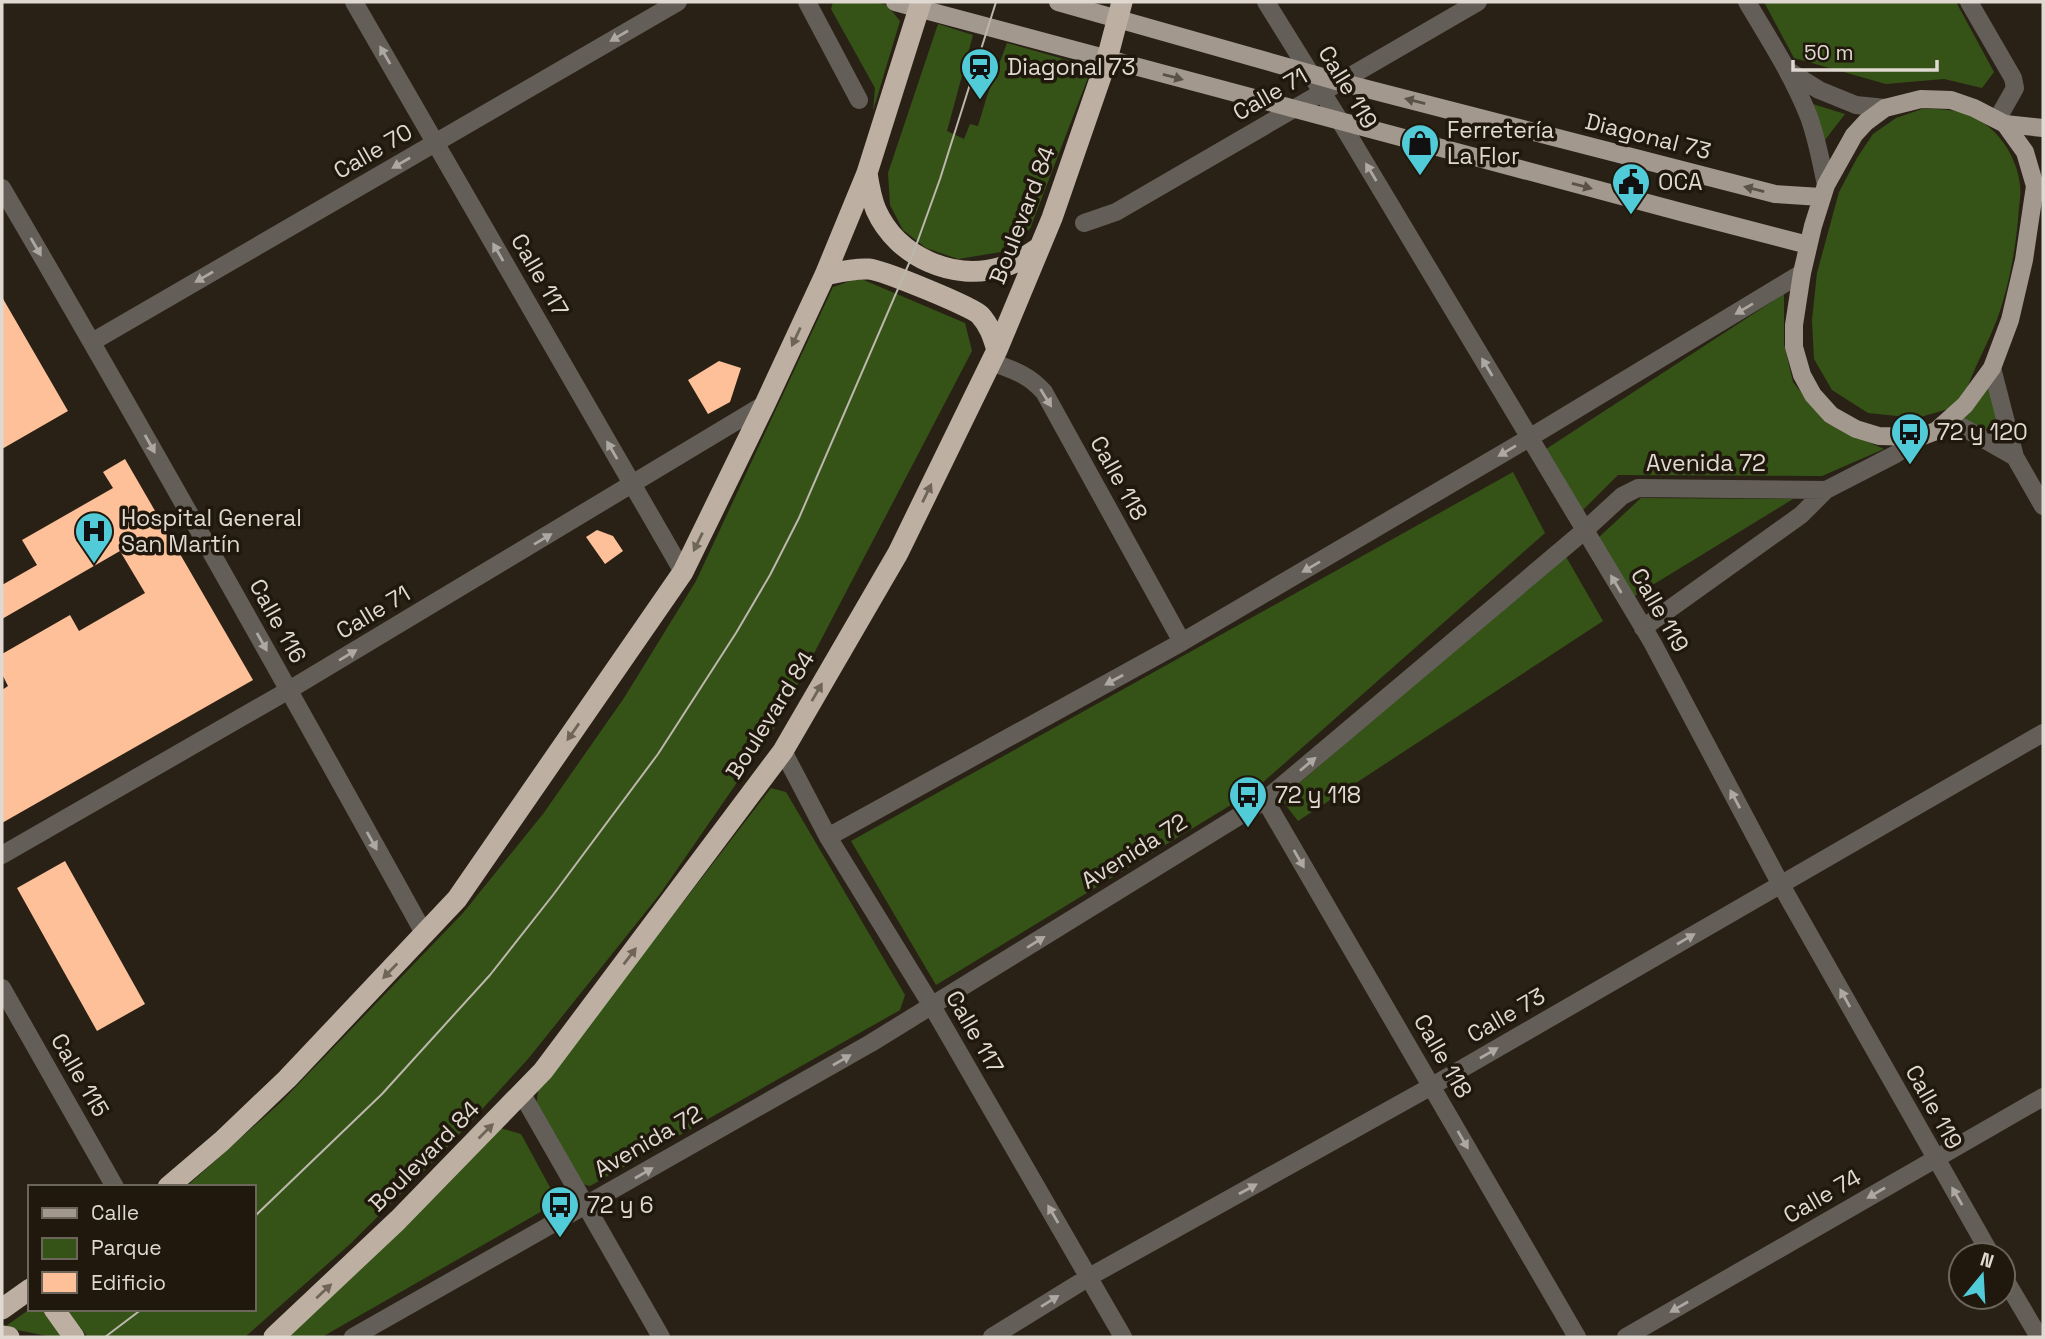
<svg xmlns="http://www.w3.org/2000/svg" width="2045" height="1339" font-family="'Space Grotesk',sans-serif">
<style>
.green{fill:#355317}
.building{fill:#fdc098}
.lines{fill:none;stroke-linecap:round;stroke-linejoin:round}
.minor{stroke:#635e58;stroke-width:18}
.major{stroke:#a3988e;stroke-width:18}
.highway{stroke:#bdb0a3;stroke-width:21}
.tram{stroke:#bdb7ae;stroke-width:2}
.oneway{fill:#ada8a1}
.oneway2{fill:#5b5247}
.oneway3{fill:#6e6458}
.labels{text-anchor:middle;stroke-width:7;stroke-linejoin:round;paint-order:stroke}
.poi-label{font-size:23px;fill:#dfd9d1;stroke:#20180d;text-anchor:start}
.street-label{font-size:23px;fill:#dfd9d1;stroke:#20180d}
</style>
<rect width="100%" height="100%" fill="#2a2116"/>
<path class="green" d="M833 2H874L887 5 900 21 873 111 875 88 831 9Z
M1764 2H1956L1994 72 1982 88 1944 79 1886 84 1794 58Z
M938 24 973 35 947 131 964 139 970 124 978 126 987 96 1007 43 1092 67 1030 229 1001 252 958 259 926 248 903 230 890 205 888 173Z
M1800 100 1845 114 1818 149Z
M1922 109C1938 109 1954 109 1969 115 1997 126 2017 156 2020 185 2021 192 2020 200 2019 207 2017 238 2012 271 2003 301 1993 338 1971 369 1962 405L1917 418 1868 413 1832 390 1814 359 1812 320 1817 273 1839 192 1857 158 1873 134 1896 118Z
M859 278 965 323 972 351 776 726 660 894 528 1059 441 1154 349 1245 245 1337H88L64 1309H254V1187H186L281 1102 463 913 543 814 624 698 696 581 833 287Z
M1784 294V344L1793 382 1826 423 1884 449 1822 476 1618 475 1577 516 1543 451Z
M1992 371 2013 456 1952 420Z
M1513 472 1545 533 1252 792 936 985 851 841Z
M1641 498 1793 499 1628 600 1597 539Z
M1565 555 1603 621 1298 821 1281 799Z
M771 788 786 792 905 995 900 1010 590 1186 578 1183 536 1107 538 1091Z
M500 1128 521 1134 552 1191 551 1206 322 1337H286Z
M30 1309H46L64 1337C43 1337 24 1330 3 1328Z"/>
<path class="building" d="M2 297 68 411 2 449Z
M719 361 741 368 730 402 708 414 688 380Z
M125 459 253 680 2 823V690L8 686 2 674V654L70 615 79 631 145 593 120 551 2 619V585L37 565 22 540 113 488 103 472Z
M597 530 613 536 623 551 605 564 586 537Z
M65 861 145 1004 97 1031 17 888Z"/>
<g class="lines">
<path class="minor" d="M354 2 683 572
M807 2 859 100
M1266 2 1340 121 1652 642 1781 885 1991 1255
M1747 2C1769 39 1793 76 1809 117 1817 139 1821 162 1826 185
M1969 2 2013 78 2015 88 1998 118
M1787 70 1819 90 1856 105 1885 108
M2 188C147 435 286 684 425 935
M1084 223 1116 212 1478 2
M92 342 678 2
M991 362C1013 370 1028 374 1044 392L1182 642
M1992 368 2015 457 2043 506
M1950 420 2015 457
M1643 628 1801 515 1826 490
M783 751 828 837 932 1006 1123 1337
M1265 800 1577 1337
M828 837 1182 642 1529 438 1802 273
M2 855 289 690 765 404
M2 988 115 1187
M522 1094 661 1337
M2003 1276 2039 1337
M353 1337 871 1043 1265 800 1584 531 1622 496 1638 488 1826 490 1896 454 1920 437
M992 1337 1089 1277 1432 1086 2043 733
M1626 1337 2043 1097"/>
<path class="major" d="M895 2 1681 212 1808 245
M1058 2 1340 82 1775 194 1821 197
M1921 99 1951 100 1974 108 2005 124 2025 152 2035 186 2024 260 2010 320 1992 368 1965 405 1936 431 1920 437 1879 436 1856 429 1831 415 1813 395 1802 375 1794 347V325L1802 273 1813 226 1826 185 1854 135 1866 122 1885 108Z
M2005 124 2043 128"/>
<path class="highway" d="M867 173C869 186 871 198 876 210 897 257 954 282 1002 267 1017 263 1028 255 1040 247
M825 275C839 272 854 268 869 269 882 270 973 307 980 315 990 326 993 337 997 350
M168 1187 222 1141 287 1079 457 899 683 572 765 404 825 275 867 173 921 2
M2 1309 30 1289
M54 1309 74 1337
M2 1336 9 1337
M274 1337 398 1220 543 1071 783 751 898 553 997 350 1052 218 1107 59 1122 2"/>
<path class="tram" d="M254 1217 382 1094 490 975 553 895 658 754 736 633 770 575 799 518 913 254 940 179 996 2
M105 1337 142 1309"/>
</g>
<defs><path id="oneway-solid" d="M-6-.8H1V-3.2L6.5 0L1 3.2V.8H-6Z" transform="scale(1.75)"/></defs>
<g class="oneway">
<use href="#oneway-solid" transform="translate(619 36) rotate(150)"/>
<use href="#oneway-solid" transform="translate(385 55) rotate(-120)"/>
<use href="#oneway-solid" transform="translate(401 163) rotate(150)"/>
<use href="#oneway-solid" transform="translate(1371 172) rotate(-121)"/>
<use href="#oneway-solid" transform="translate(36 247) rotate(60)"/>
<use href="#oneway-solid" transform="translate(498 252) rotate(-120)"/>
<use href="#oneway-solid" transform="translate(204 277) rotate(150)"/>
<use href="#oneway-solid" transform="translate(1744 309) rotate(149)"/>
<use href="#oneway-solid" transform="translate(1487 367) rotate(-121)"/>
<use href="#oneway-solid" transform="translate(1046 398) rotate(58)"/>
<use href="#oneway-solid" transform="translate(150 444) rotate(61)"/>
<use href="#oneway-solid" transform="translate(612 450) rotate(-120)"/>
<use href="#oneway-solid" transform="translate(1507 451) rotate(149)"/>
<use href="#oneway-solid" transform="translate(543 539) rotate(-31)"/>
<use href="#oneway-solid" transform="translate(1311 567) rotate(149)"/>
<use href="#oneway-solid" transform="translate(1616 584) rotate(-121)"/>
<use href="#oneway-solid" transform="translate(262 642) rotate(61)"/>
<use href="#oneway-solid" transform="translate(348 655) rotate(-31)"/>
<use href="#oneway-solid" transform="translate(1114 680) rotate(151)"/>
<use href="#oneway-solid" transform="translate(1308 764) rotate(-40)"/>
<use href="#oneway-solid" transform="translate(1735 799) rotate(-118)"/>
<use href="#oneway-solid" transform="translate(372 841) rotate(61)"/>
<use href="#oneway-solid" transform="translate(1299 859) rotate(60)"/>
<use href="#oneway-solid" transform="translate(1686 939) rotate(-30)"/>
<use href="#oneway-solid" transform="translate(1036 942) rotate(-32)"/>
<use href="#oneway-solid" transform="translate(1845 998) rotate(-119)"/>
<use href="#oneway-solid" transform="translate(1489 1053) rotate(-30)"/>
<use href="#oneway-solid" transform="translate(842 1060) rotate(-30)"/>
<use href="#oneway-solid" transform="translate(1463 1140) rotate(60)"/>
<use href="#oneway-solid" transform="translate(644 1173) rotate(-30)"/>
<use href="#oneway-solid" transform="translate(1248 1189) rotate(-29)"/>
<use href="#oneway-solid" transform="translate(1876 1193) rotate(150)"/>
<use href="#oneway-solid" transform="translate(1957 1196) rotate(-120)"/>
<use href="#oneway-solid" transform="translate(1053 1214) rotate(-120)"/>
<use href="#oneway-solid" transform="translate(1050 1301) rotate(-32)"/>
<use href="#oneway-solid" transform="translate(1679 1307) rotate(150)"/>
</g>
<g class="oneway2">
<use href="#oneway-solid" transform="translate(1173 77) rotate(15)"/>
<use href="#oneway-solid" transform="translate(1415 101) rotate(-166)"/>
<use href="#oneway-solid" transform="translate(1582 186) rotate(15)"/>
<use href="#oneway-solid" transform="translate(1754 189) rotate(-166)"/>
</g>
<g class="oneway3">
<use href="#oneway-solid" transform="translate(796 337) rotate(115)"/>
<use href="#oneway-solid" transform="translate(927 493) rotate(-64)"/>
<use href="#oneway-solid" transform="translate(698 542) rotate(116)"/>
<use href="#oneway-solid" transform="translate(817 692) rotate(-60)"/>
<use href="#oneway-solid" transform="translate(573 732) rotate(125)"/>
<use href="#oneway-solid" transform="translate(630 956) rotate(-53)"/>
<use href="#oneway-solid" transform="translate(390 971) rotate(134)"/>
<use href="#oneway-solid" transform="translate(486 1131) rotate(-45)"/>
<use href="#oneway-solid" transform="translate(324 1291) rotate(-43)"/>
</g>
<defs>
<symbol id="station-pin" viewBox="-11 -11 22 30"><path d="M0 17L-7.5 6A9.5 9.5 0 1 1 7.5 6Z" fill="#52cbd8" stroke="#20180d"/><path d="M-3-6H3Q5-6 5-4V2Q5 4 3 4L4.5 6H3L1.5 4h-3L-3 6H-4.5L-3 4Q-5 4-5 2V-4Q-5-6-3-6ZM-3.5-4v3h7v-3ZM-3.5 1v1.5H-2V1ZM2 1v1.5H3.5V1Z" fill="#111"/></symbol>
<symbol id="shop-pin" viewBox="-11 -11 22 30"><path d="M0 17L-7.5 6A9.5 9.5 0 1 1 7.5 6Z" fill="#52cbd8" stroke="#20180d"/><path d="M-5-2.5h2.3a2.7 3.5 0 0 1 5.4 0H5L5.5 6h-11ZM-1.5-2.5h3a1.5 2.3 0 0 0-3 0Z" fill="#111"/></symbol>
<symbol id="civic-pin" viewBox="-11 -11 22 30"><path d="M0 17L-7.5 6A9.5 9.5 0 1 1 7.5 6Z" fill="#52cbd8" stroke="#20180d"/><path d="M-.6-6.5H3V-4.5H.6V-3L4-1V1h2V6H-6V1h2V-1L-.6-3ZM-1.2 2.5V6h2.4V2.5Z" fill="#111"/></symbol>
<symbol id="bus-pin" viewBox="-11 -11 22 30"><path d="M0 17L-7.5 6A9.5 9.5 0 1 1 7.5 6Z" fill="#52cbd8" stroke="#20180d"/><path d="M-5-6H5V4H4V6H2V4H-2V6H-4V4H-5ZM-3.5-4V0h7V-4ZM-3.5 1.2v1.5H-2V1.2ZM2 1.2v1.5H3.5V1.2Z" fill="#111"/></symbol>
<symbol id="hospital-pin" viewBox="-11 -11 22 30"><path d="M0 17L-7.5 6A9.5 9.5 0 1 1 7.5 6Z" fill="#52cbd8" stroke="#20180d"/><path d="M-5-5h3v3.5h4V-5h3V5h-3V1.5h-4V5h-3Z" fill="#111"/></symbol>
</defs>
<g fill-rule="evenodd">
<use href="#station-pin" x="958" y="45" width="44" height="60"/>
<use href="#shop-pin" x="1398" y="121" width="44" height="60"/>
<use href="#civic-pin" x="1609" y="160" width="44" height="60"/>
<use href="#bus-pin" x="1888" y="410" width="44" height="60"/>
<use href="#hospital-pin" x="72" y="509" width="44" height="60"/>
<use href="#bus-pin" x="1226" y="773" width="44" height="60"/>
<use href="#bus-pin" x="538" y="1183" width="44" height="60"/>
</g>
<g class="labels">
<g class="poi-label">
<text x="1007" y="75">Diagonal 73</text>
<text x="1447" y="138">Ferretería<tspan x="1447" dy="26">La Flor</tspan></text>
<text x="1658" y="190">OCA</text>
<text x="1937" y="440">72 y 120</text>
<text x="121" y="526">Hospital General<tspan x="121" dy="26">San Martín</tspan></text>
<text x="1275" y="803">72 y 118</text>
<text x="587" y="1213">72 y 6</text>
</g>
<g class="street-label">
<text transform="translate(1348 87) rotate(59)" y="8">Calle 119</text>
<text transform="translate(1270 94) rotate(-30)" y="8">Calle 71</text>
<text transform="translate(1648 136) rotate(14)" y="8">Diagonal 73</text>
<text transform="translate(373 151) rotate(-30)" y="8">Calle 70</text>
<text transform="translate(1022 215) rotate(-69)" y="8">Boulevard 84</text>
<text transform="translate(540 275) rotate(60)" y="8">Calle 117</text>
<text x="1706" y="471">Avenida 72</text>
<text transform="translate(1119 478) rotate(61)" y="8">Calle 118</text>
<text transform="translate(1660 610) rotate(60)" y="8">Calle 119</text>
<text transform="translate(373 612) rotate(-31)" y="8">Calle 71</text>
<text transform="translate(278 621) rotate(61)" y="8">Calle 116</text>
<text transform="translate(770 715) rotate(-58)" y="8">Boulevard 84</text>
<text transform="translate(1134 851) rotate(-32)" y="8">Avenida 72</text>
<text transform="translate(1506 1015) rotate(-30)" y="8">Calle 73</text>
<text transform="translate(975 1032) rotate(60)" y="8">Calle 117</text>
<text transform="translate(1443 1056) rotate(60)" y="8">Calle 118</text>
<text transform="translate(80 1075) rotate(60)" y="8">Calle 115</text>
<text transform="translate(1934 1107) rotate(61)" y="8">Calle 119</text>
<text transform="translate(648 1141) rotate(-30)" y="8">Avenida 72</text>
<text transform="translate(424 1156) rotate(-45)" y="8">Boulevard 84</text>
<text transform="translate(1822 1196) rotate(-30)" y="8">Calle 74</text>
</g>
</g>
<rect width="2045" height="1339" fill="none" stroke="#dfd9d1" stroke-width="7"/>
<rect x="28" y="1185" width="228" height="126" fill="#20180d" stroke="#6c655b" stroke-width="2"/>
<rect x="42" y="1208" width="35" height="10" fill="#a3988e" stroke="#6c655b" stroke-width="2"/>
<text x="91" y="1220" font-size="21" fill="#dfd9d1">Calle</text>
<rect x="42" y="1238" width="35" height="21" fill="#355317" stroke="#6c655b" stroke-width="2"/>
<text x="91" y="1255" font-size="21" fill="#dfd9d1">Parque</text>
<rect x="42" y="1272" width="35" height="21" fill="#fdc098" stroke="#6c655b" stroke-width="2"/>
<text x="91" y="1290" font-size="21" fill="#dfd9d1">Edificio</text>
<g transform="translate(1982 1276) rotate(18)"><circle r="33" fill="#20180d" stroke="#6c655b" stroke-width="2"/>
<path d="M0-5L12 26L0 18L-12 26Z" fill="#52cbd8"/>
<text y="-10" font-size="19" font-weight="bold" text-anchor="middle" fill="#dfd9d1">N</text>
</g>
<path d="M1793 60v10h144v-10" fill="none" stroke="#dfd9d1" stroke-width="3.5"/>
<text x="1804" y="60" font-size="21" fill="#dfd9d1" stroke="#20180d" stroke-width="5" paint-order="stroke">50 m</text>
</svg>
